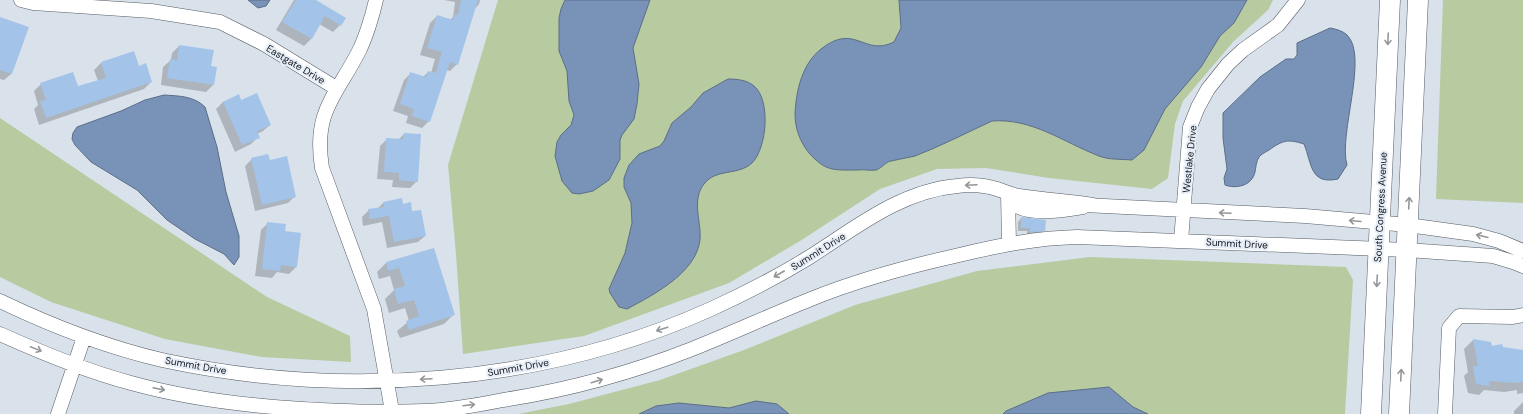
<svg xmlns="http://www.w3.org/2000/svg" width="1523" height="414" font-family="'DM Sans',sans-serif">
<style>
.green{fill:#b8caa0}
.water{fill:#7993b8;stroke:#5a6e88}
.shadow{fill:#0003}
.building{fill:#a3c4e8}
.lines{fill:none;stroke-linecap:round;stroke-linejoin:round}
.street-casing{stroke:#545c64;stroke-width:15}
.secondary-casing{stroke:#545c64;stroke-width:21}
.street{stroke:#fff;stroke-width:14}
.secondary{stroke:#fff;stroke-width:20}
.oneway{stroke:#959698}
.labels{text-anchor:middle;stroke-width:4;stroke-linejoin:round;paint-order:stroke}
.street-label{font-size:10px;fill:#131619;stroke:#e6eef8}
</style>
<rect width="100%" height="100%" fill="#d9e1eb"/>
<path class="green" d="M498 0H1273L1268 10 1233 42 1183 101 1175 124 1168 178 1152 189 1049 178 986 168 937 169 880 189 800 241 729 283 584 336 463 354 456 254 448 165Z
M1443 0H1523V203L1436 199Z
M0 118 267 297 350 336 351 362 262 357 165 339 51 302 0 277Z
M1090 257 1346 267 1353 280 1345 414H518L569 404 660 380 744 350 855 305 977 271Z"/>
<path class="water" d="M248 0H270L266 6 258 8Z
M565 0H650L633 48 639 84 637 104 634 119 622 135 620 140V159L609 180 593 191 579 194 572 193 562 181 555 156 557 142 561 135 571 125 574 115 569 101 567 71 559 51V18L561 9Z
M899 0H1247L1234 23 1220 36 1201 67 1165 109 1144 150 1132 160C1121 159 1109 160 1099 156 1063 142 1032 118 992 121 966 133 941 146 915 156 907 158 899 159 891 161 885 162 881 169 876 170 870 171 863 169 858 170 834 170 826 172 809 153 800 142 795 128 795 114 796 91 802 64 821 49 855 22 864 57 894 42L901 28Z
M1330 28C1336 29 1343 31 1347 35 1369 56 1338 135 1347 165L1338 179C1310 185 1312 164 1304 144 1288 139 1283 140 1269 150 1266 152 1261 154 1259 157 1256 162 1256 167 1255 172 1252 186 1236 189 1225 185L1224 178 1227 169 1223 138V113L1260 77 1286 59H1294L1297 55V43Z
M728 79C737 79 747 80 754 86 771 100 767 148 752 163 738 176 716 168 704 184 693 198 699 216 700 231 704 269 655 294 627 309L619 307 610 293 609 289 625 253 632 223 631 203 624 187V178L629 165 639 154 660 146 664 141 672 123 691 107 703 93Z
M164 95C179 96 194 96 205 107L217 147 226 192 239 236V257L234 265 224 254 195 239 167 220 137 190 91 162 75 145 72 139 73 133 77 127 121 111 145 100Z
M1109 387 1133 407 1148 414H1003L1006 411 1048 393Z
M756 401 777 404 789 414H639L656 406 679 403 729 408Z"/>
<path class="shadow" d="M294 0H314L340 25 333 32 319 24 311 39 304 46 276 30Z
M444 0H480L479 4 474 10 457 64 450 71 446 70 429 121 422 128 406 123 408 116 393 111 404 80 411 73 423 77 428 72 431 73 435 59 420 55 430 23 437 16 450 20 453 17 455 2Z
M0 18 11 74 4 80 0 79Z
M179 46 213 85 206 92 161 85 163 67 171 60 172 53Z
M101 63 138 67 151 82 144 89 39 125 34 109 38 105 34 91 41 84 77 87 98 81 94 70Z
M238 96 241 101 270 125 263 131 257 134 258 137 251 144 235 152 216 109 223 102Z
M404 134 417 181 410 188 392 187 393 180 377 179 380 146 387 139 398 140Z
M252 159 269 161 295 196 288 203 255 211 245 166Z
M401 199 402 205 425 236 418 242 387 248 382 222 363 226 362 217 369 210 377 209 383 203Z
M1021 218 1044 230 1040 234 1027 236V231H1018V222Z
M268 223 284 232 296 267 289 274 277 272 272 278 255 276 261 230Z
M433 250 453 315 444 324 400 338 397 331 409 321 405 308 389 313 385 299 394 290 390 276 379 279 377 272 386 263Z
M1473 340 1492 347 1523 351V393L1517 394V390L1504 392 1484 390 1479 395 1468 393 1464 376 1468 372 1464 349Z
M1523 402V414H1514V411Z"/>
<path class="building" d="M296 0H316L346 18 341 26 325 16 312 39 282 22Z
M461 0H478L458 65 450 62 430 122 412 116 414 109 400 104 410 72 426 77 428 71 436 73 442 52 427 48 437 15 453 20 455 14 458 15Z
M0 17 29 27 12 74 0 70Z
M179 45 214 50 211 66 217 67 214 85 167 78 170 59 177 60Z
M134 51 139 66 146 63 152 82 46 118 40 101 46 100 40 83 73 72 78 86 106 78 101 62Z
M257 93 271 125 257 131 260 138 242 145 223 102 239 94 241 100Z
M404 133 421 134 418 182 399 180V173L384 172 386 138 403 139Z
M268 154 270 160 287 156 296 197 262 205 251 158Z
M402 198 403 204 411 202 412 211 421 210 426 236 394 242 389 216 370 219 368 209 384 207 383 202Z
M1021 217 1046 220 1045 231 1030 232V228H1021Z
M267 222 286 224 285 231 301 233 297 267 281 265 280 271 262 269Z
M434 248 455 315 409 330 406 321 419 316 414 300 398 304 394 289 405 286 399 268 388 271 386 262Z
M1473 339 1491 342 1492 346 1502 344 1503 347 1523 350V382L1514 383 1490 381 1489 386 1476 384 1473 366H1478Z"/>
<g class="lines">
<defs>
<path id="street" d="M21 0 33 3 151 11 220 22 264 44 336 88
M376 0C372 17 367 34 360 49 336 97 313 110 322 168L374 309 392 411
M1008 193C1011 197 1013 203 1017 206 1032 215 1066 210 1083 207
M1008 193 1009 244
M1084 205 1305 216 1408 225 1473 234 1499 241 1523 251
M1181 241 1190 127 1198 107 1208 89 1228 64 1243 50 1278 25 1298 0
M0 301C52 326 106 347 162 360 342 399 543 385 711 309 744 294 777 277 808 258 854 229 900 191 957 186 970 184 984 185 997 189 1004 191 1011 195 1019 196 1043 200 1068 201 1093 205
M0 334C42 353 86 371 131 383 178 396 226 403 274 407 324 411 375 413 425 411 451 410 478 405 503 400 568 390 631 373 692 349 732 333 771 315 811 299 858 280 906 267 955 256 996 246 1035 238 1077 237L1407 250 1493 256 1513 262 1523 266
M58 414 84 337
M1445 414 1449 328 1459 316 1513 317 1523 315"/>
<path id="secondary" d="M1371 414 1390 0
M1399 414 1418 0"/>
</defs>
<use href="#street" class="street-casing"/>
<use href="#secondary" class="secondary-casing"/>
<use href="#street" class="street"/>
<use href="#secondary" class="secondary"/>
</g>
<defs><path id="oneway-shaft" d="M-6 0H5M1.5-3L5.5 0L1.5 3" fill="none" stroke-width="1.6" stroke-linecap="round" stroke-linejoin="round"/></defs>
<g class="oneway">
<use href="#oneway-shaft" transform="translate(1388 39) rotate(93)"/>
<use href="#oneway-shaft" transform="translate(971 185) rotate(177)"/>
<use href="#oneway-shaft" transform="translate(1409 203) rotate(-87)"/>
<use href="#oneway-shaft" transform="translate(1225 213) rotate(-177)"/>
<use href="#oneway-shaft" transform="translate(1355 221) rotate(-175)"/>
<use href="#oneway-shaft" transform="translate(1482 236) rotate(-166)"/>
<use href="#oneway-shaft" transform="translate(779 274) rotate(150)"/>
<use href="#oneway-shaft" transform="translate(1377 281) rotate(93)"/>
<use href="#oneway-shaft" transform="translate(662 329) rotate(162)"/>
<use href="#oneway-shaft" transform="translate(36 349) rotate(22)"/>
<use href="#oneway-shaft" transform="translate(1401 375) rotate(-87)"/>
<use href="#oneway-shaft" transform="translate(426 379) rotate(177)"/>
<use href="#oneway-shaft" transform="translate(597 381) rotate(-17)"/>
<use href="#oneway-shaft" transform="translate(159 389) rotate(12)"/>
<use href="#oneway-shaft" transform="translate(469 405) rotate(-7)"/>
</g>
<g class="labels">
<g class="street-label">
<text transform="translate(296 64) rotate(31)" y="4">Eastgate Drive</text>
<text transform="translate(1189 159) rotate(-84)" y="4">Westlake Drive</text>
<text transform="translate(1380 207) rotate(-87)" y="4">South Congress Avenue</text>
<text transform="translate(1237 243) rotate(3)" y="4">Summit Drive</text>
<text transform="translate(818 251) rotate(-32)" y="4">Summit Drive</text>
<text transform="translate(196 365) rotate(10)" y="4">Summit Drive</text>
<text transform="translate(518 367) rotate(-10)" y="4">Summit Drive</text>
</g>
</g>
</svg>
